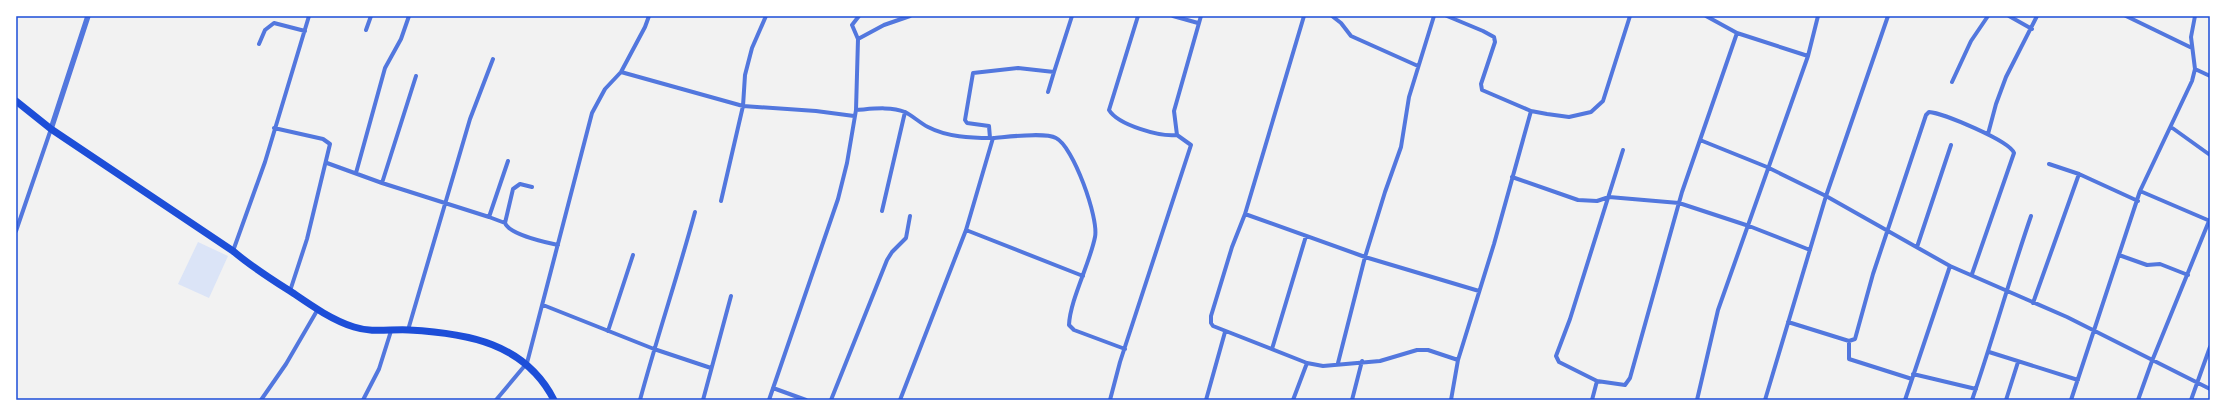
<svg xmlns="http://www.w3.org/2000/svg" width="2226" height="416" font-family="'Varela Round',sans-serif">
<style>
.green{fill:#dbe4f7}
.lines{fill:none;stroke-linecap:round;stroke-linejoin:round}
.minor{stroke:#5277de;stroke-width:4}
.tertiary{stroke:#5277de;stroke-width:5.5}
.primary{stroke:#1d4ed8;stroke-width:7}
.neatline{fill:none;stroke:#1d4ed8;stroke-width:1.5}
</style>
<rect width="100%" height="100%" fill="#f2f2f2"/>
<path class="green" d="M198 242 228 256 209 298 178 284Z"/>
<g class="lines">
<path class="minor" d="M1138 16 1109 110C1118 125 1160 137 1177 135
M1173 16 1198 23
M1304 16 1245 214 1365 257 1479 291
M1332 16 1341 23 1351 36 1418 66
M1447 16 1483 31 1494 37 1495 42 1481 84 1482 90 1531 111 1547 114 1569 117 1591 112 1603 101 1630 16
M1706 16 1737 33 1808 56
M2009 16 2032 29
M2126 16 2192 48
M366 30 371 16
M858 39 852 25 859 16
M259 44 265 30 274 23 305 31
M2195 69 2210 76
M621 72 743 106 816 111 854 116
M1952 82 1971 41 1988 16
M1048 92 1054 72
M856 110C871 109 890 106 905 112 913 116 920 123 928 127 947 137 971 138 991 138
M2171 127 2210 155
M274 128 323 139 330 144 307 239 290 291
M1988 134 1996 104 2006 77 2037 16
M990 138 989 126 967 123 965 120 973 73 1018 68 1054 72 1072 16
M1700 140 1767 167 1826 196 1950 266 2067 317 2210 389
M1623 150 1570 319 1556 356 1559 362 1597 381 1625 385 1630 378 1682 192 1737 33
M327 163 382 183 489 217 505 223C510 235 545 242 558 245
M2049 164 2079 174 2138 201
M356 173 385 68 401 39 409 16
M1512 177 1578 200 1597 201 1609 197 1679 203 1749 226 1810 250
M382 183 416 76
M2140 191 2210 221
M721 201 743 106 745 75 752 48 766 16
M882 211 905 112
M1245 214 1232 247 1211 316V323L1213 326 1307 363 1323 366 1380 361 1417 350H1428L1458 360
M489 217 508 161
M505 223 513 189 520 184 532 187
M966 230 1083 276
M16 231 51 129
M1917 247 1951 145
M233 251 265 162 309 16
M2119 255 2147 265 2160 264 2188 275
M2033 303 2079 174
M543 305 654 349 711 368
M1788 322 1849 341 1855 339 1873 274 1926 115 1929 112C1943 113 2010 141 2014 153L1972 274
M408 330 470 119 493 59
M608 331 633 255
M1849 341V359L1912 379
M1272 349 1306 236
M1989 352 2078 380
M1338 363 1365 257 1385 192 1401 147 1409 97 1434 16
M1913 374 1976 389
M773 388 806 400
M261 400 286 364 318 309
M363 400 379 369 391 331
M496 400 527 363 592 113 605 89 621 72 645 27 649 16
M640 400C657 337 678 275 695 212
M703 400 731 296
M769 400 838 199 847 163 856 110 858 39 884 25 910 16
M831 400 887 260 892 252 906 238 910 216
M900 400 966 230 993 138C1007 137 1045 132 1056 138 1073 146 1099 218 1095 237 1090 263 1070 300 1069 325L1074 330 1125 349
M1110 400 1120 362 1191 145 1177 135 1174 111 1201 16
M1206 400 1225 332
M1293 400 1307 363
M1352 400 1362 361
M1451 400 1458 360 1494 244 1531 111
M1592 400 1597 381
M1697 400 1718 310 1808 56 1818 16
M1765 400 1826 196 1888 16
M1905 400 1950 266
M1972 400C1993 339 2010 277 2031 216
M2006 400 2018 362
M2071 400 2140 191 2192 81 2195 69 2191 37 2195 16
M2138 400 2152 361 2209 221
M2191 400 2210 347"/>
<path class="tertiary" d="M51 129 88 16"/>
<path class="primary" d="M16 101 51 129 233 251C253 268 271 279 293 293 312 306 332 320 354 327 372 333 390 329 409 330 467 333 525 343 554 400"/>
</g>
<rect width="2226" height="416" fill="none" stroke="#ffffff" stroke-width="34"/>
<rect x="17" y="17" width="2192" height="382" class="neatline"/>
</svg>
